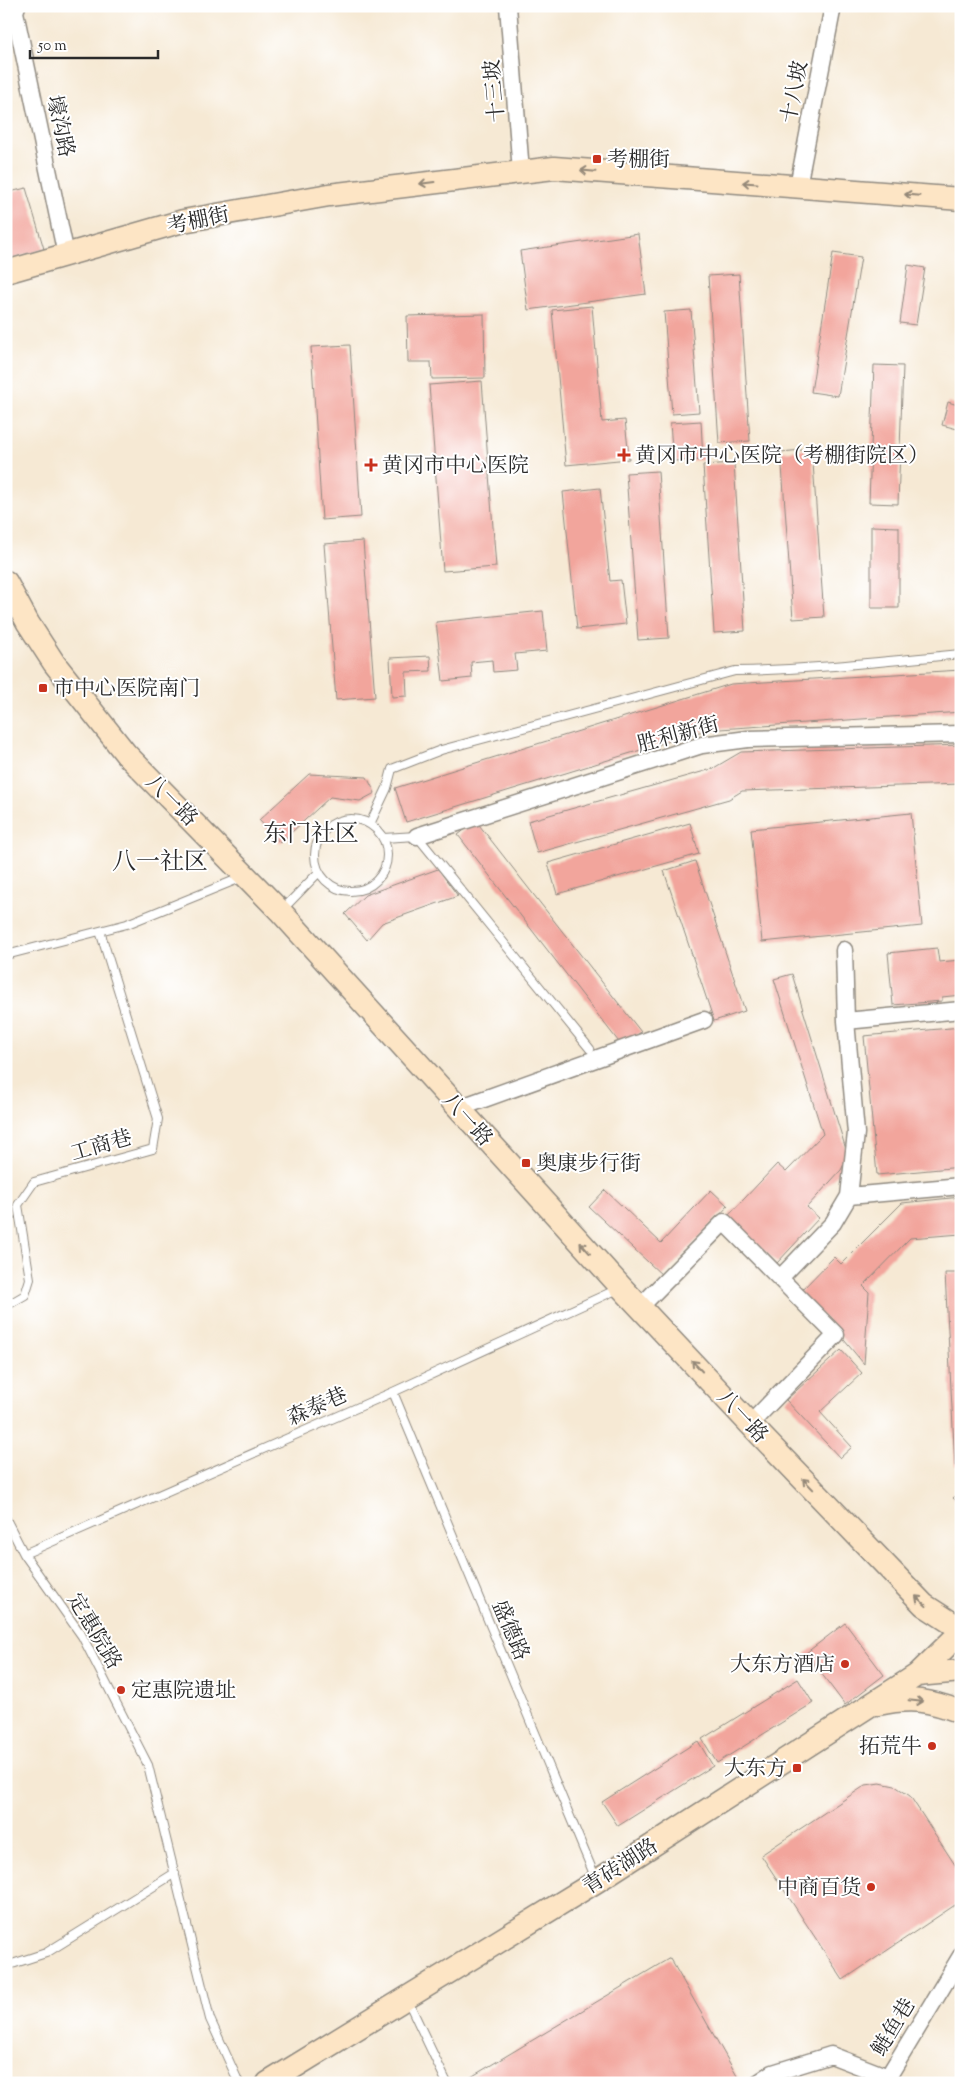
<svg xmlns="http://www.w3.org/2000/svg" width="967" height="2089" font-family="'Sorts Mill Goudy','Noto Serif SC',serif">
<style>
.building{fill:#f2a59c}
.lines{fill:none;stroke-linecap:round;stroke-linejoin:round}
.lane-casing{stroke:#908a80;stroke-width:10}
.street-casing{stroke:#908a80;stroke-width:19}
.secondary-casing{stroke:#908a80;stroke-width:25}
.lane{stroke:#fff;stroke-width:8}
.street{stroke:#fff;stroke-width:16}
.secondary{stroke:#fde5c5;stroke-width:22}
.oneway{stroke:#948878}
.poi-dot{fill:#c8321e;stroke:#fff;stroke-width:2}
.labels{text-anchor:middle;stroke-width:4;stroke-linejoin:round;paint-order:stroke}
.street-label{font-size:21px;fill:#2b2b2b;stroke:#fff}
.poi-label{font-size:21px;fill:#2b2b2b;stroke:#fff;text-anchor:start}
.quarter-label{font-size:24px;fill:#2b2b2b;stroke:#fff}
</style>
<rect width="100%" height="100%" fill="#fff"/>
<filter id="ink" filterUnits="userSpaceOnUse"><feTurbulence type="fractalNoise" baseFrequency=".02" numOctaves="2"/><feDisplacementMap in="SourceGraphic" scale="10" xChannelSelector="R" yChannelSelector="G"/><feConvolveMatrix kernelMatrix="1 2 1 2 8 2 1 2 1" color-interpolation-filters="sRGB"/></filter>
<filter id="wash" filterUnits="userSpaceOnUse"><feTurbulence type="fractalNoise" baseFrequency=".0096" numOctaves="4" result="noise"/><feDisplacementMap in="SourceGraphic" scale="20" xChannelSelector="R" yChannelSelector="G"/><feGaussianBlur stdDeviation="1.12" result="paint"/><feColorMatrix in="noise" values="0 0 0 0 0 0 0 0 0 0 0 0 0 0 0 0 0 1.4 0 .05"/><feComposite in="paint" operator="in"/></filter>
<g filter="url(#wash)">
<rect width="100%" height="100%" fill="#f6e9d4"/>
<g id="blocks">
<path class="building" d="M26 188 44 249 6 261V193Z
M638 234 646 294 528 310 520 251Z
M833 253 861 257 838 396 811 392Z
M908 265 925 268 916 325 900 323Z
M739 274 750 441 719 443 708 276Z
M592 306 602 422 625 420 629 459 566 465 552 310Z
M691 310 699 412 672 414 664 312Z
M484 314 485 378 432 379 431 362H408L407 316Z
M350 345 361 517 322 520 311 347Z
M874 365 903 366 898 504 869 503Z
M482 381 496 567 443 571 429 385Z
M948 402 961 406V430L942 425Z
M701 421 703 460 673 461 670 423Z
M812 449 824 617 793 619 781 452Z
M734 463 745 631 714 633 703 465Z
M658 471 669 638 638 640 626 473Z
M600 488 610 581 621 580 626 624 577 629 563 492Z
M871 526 899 527V608H871Z
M363 541 375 697 336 700 324 544Z
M543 611 547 651 515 654 517 670 493 672 492 660 471 662 472 678 443 681 436 622Z
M430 656 431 671 406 672 407 696 392 697 390 658Z
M961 670V712L706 730 406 822 395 788 731 684Z
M961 745V784L742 791 729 799 537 853 528 821 712 769 741 752Z
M309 774 367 777 375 793 360 801 330 797 280 843 259 820Z
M911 813 922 926 762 942 751 829Z
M476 821 641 1032 622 1046 458 835Z
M690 823 699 854 557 894 548 863Z
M695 861 745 1011 714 1021 664 871Z
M438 869 458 896 382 923 367 940 345 914 365 895Z
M937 948 939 962 961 960V995L942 997V1001L893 1005 888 953Z
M792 974 848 1156 841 1170 807 1207 819 1218 777 1263 728 1216 777 1164 786 1172 823 1134 774 979Z
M961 1027V1167L877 1175 864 1036Z
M605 1190 661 1243 711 1190 728 1206 663 1276 589 1207Z
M961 1197V1234L910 1238 863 1286 869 1292 864 1364 834 1328 799 1293 834 1257 841 1264 902 1203Z
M945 1273H961V1465L955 1466Z
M841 1350 862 1373 820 1412 852 1447 840 1458 786 1400Z
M961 1491V1505L953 1498Z
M845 1623 884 1675 845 1705 806 1653Z
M798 1679 813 1703 717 1763 702 1739Z
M698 1741 713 1766 618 1826 602 1802Z
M880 1783 895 1786 910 1796 961 1874V1901L843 1980 761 1855 866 1785Z
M670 1958 741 2083H461Z"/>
</g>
</g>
<g filter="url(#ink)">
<use href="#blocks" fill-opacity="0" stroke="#908a80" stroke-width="1"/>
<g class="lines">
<defs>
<path id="lane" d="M315 855a36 36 0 1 1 72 0a36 36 0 1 1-72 0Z
M370 824 387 788 392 769 441 750 735 671C810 670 886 661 961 654
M383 838 417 836 590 1049
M282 910 319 872
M6 955 127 924 243 877
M6 1306 25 1295 30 1279 18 1205 34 1182 153 1149 158 1119 100 931
M393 1392 596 1879
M6 1519 24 1554 82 1636 148 1765 210 2019 239 2083
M24 1554 393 1392 618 1289
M6 1966 46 1953 175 1873
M407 1999 447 2083"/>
<path id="street" d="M17 6 15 12 66 255
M508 6 521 172
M798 186 833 6
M417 836 702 745 748 739 961 734
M846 1021 961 1010
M459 1108 704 1020
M849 1196 961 1186
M780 1278 833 1223 849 1196 856 1133 846 1021 844 950
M640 1307 724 1222 836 1335 750 1424
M758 2083 773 2073 831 2055 888 2077 961 1956"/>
<path id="secondary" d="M6 272 183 221 329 195 554 168 961 199
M6 582 28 623 54 663 126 754 281 912 622 1288 750 1424 924 1605 961 1629
M917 1675 961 1671
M878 1704C912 1697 929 1700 961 1712
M268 2083 597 1881 917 1675 961 1632"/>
</defs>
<use href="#lane" class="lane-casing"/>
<use href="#street" class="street-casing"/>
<use href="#secondary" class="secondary-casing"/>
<use href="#lane" class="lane"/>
<use href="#street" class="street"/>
<use href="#secondary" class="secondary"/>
</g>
<defs><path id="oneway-shaft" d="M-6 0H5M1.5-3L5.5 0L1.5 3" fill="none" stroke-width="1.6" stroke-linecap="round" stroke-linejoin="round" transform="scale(1.25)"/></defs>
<g class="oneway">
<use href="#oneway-shaft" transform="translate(588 171) rotate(-175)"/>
<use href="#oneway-shaft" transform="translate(427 183) rotate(173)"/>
<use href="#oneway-shaft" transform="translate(750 183) rotate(-176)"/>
<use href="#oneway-shaft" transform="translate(912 195) rotate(-175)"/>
<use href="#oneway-shaft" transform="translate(585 1248) rotate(-132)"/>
<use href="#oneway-shaft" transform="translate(697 1366) rotate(-133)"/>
<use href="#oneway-shaft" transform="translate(808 1484) rotate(-134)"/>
<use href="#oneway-shaft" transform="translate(921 1601) rotate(-137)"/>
<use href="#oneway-shaft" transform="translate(916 1701) rotate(6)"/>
</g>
</g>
<g class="poi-dot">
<rect x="592" y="154" width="10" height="10" rx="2.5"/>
<path d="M621.5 447.5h5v5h5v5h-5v5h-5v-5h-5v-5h5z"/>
<path d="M368.5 457.5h5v5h5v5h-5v5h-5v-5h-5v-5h5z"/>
<rect x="38" y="683" width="10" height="10" rx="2.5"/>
<rect x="521" y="1158" width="10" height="10" rx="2.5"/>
<circle cx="845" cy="1664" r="5"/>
<circle cx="121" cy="1690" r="5"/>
<circle cx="932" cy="1746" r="5"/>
<rect x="792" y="1763" width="10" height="10" rx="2.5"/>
<circle cx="871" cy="1887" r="5"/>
</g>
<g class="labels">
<g class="street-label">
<text transform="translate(494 91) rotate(-95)" y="7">十三坡</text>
<text transform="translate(794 92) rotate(-79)" y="7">十八坡</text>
<text transform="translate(61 126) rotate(78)" y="7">壕沟路</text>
<text transform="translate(198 220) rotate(-12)" y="7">考棚街</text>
<text transform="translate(678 734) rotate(-15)" y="7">胜利新街</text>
<text transform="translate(172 800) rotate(45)" y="7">八一路</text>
<text transform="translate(468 1119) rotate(48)" y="7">八一路</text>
<text transform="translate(101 1145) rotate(-16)" y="7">工商巷</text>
<text transform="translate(317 1406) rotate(-24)" y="7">森泰巷</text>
<text transform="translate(743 1416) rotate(47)" y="7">八一路</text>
<text transform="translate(511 1630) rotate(67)" y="7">盛德路</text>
<text transform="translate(95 1631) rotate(59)" y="7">定惠院路</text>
<text transform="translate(620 1866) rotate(-33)" y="7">青砖湖路</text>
<text transform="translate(893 2027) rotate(-59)" y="7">鲢鱼巷</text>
</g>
<g class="poi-label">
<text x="607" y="166">考棚街</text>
<text x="635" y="462">黄冈市中心医院（考棚街院区）</text>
<text x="382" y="472">黄冈市中心医院</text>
<text x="53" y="695">市中心医院南门</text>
<text x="536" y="1170">奥康步行街</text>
<text x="835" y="1671" text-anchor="end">大东方酒店</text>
<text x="131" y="1697">定惠院遗址</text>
<text x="922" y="1753" text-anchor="end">拓荒牛</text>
<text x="787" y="1775" text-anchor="end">大东方</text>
<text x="861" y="1894" text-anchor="end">中商百货</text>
</g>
<g class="quarter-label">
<text x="311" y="841">东门社区</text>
<text x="160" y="869">八一社区</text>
</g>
</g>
<rect width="967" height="2089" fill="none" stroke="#fff" stroke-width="25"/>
<path d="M30 50v8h128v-8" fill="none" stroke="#2b2b2b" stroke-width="2.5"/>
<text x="38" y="50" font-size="15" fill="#2b2b2b" stroke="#ffffff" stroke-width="4" paint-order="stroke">50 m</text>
</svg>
